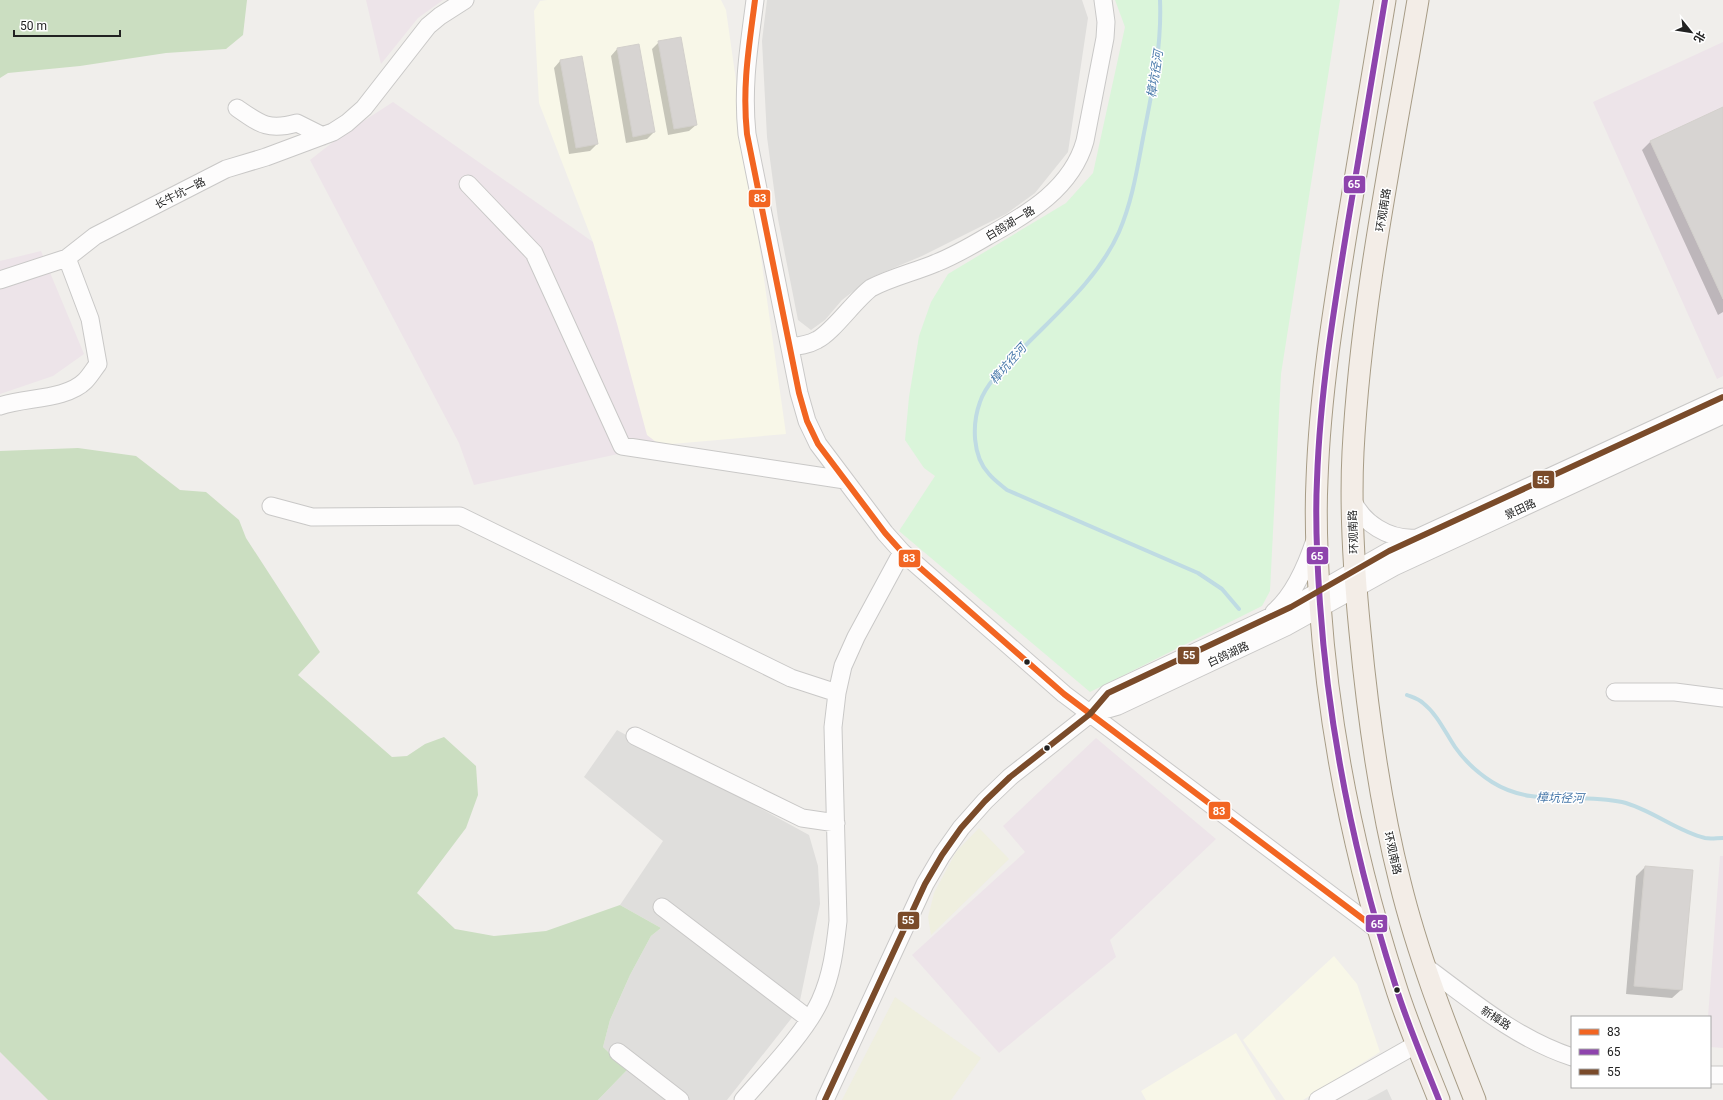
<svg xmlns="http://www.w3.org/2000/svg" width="1723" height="1100" font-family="Roboto,'Noto Sans SC',sans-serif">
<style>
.residential{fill:#dfdedc}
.industrial{fill:#ede4e9}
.education{fill:#f8f7e8}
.farmland{fill:#efefdf}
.forest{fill:#cbdec1}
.park{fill:#daf5da}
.shadow{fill:#0003}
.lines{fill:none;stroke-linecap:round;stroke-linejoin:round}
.stream{stroke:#bfdbe3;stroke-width:4}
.building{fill:#d7d4d2;stroke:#d3d0cc}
.minor-casing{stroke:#c9c8c7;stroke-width:19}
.major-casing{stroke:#a79c86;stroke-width:23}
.minor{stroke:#fdfcfc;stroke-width:17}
.major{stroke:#f3ede7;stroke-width:21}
.bus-1-casing{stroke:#fff;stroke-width:9}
.bus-2-casing{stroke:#fff;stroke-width:9}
.bus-3-casing{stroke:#fff;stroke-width:9}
.bus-1{stroke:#f26522;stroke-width:6}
.bus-2{stroke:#8e44ad;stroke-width:6}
.bus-3{stroke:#7a4b2a;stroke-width:6}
.bus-dot{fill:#222;stroke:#fff;stroke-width:1.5}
.labels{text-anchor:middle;stroke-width:3;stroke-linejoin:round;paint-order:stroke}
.street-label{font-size:11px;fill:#222;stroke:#fff}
.water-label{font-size:12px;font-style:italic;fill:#4a7aab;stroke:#fff}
.line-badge{stroke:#fff;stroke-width:1.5}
.badge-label{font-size:11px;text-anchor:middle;font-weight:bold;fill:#fff}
</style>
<rect width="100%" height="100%" fill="#f0eeeb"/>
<path class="residential" d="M767 0H1082L1088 18 1068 152 1035 193 1006 214 922 256 872 277 842 300 825 320 811 330 798 320 778 219 767 137 762 41Z
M617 730 809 835 818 866 820 904 798 1010 727 1100H598L627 1070 603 1047 610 1020 630 975 651 936 661 928 620 905 663 841 584 777Z
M1387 1089 1392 1100H1367Z"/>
<path class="industrial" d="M366 0H443L418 18 381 64Z
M1723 42V376L1717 379 1593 102Z
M393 102 593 242 616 320 660 445 474 485 459 443 310 160 342 135Z
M41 251 84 354 53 376 0 394V261Z
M1096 738 1216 839 1110 940 1116 957 999 1053 912 955 1025 852 1003 826Z
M1720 856H1723V1048L1710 1047V1017H1708Z
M0 1052 48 1100H0Z"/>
<path class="education" d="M547 0H721L726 10 786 434 660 445 647 435 616 320 593 242 539 103 534 11 540 1Z
M1334 956 1357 984 1380 1052 1303 1100H1285L1243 1040Z
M1236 1033 1276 1100H1146L1141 1091Z"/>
<path class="farmland" d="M979 828 1009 859 931 935 928 917 934 893 956 852Z
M895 997 981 1058 951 1100H842Z"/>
<path class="forest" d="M0 0H247L243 35 226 49 166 53 80 66 8 73 0 78Z
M78 448 136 456 180 490 206 492 239 520 246 538 320 652 298 675 392 757 407 756 425 744 444 737 476 766 478 795 466 828 417 893 455 929 494 936 546 931 620 905 661 928 651 936 630 975 610 1020 603 1047 627 1070 598 1100H48L0 1052V451Z"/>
<path class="park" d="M1115 0H1340L1281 374 1270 591 1262 606 1090 692 899 531 935 476 924 468 905 440 909 397 919 336 931 302 948 274 1066 203 1093 173 1125 27Z"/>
<path class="shadow" d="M659 42 696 125 689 131 668 135 652 49Z
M617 49 654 132 647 139 626 143 611 56Z
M581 57 597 144 590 151 569 154 554 68 560 61Z
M1723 108V312L1718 315 1642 150 1651 141Z
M1645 867 1681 990 1672 998 1626 994 1636 876Z"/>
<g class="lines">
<path class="stream" d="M1160 0C1162 47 1152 92 1143 138 1137 170 1132 202 1119 232 1098 279 1056 314 1021 350 1007 364 986 383 980 402 972 424 972 456 989 474 994 480 1001 485 1007 490L1198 573 1222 589 1239 609
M1407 695C1412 697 1419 699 1423 703 1437 714 1445 732 1455 747 1464 760 1478 773 1492 782 1533 808 1577 792 1622 802 1651 809 1676 831 1705 838 1710 839 1717 838 1723 838"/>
</g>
<path class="building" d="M681 37 697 125 674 129 658 41Z
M639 44 655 132 633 137 617 48Z
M582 56 598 144 576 148 560 60Z
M1723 107V299L1650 141Z
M1645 866 1693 870 1682 990 1634 986Z"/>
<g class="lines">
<defs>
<path id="minor" d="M755 0C749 47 742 86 747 134L799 393 807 421 818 444 885 533 902 552 1064 694 1379 931
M237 108C260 124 268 131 297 123L323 136
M468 184 534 253 622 446 845 480
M0 280 67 258 95 236 226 169 266 157 333 132 347 123 364 108 428 26 440 16 465 0
M790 347C799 346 808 345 817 340 833 332 854 301 871 288 892 277 915 272 936 263 954 256 971 246 988 236 1028 214 1072 188 1085 141L1105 38 1106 22 1103 0
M0 406C25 397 66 400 85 381 90 376 94 369 98 364L90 319 67 258
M1352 499C1362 523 1389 540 1416 538
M271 506 312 517 460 516 791 678 837 693
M1274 612C1294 595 1307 564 1315 540
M1615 692H1675L1723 698
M1090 714 1118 706 1286 627 1394 567 1723 415
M635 736 802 818 836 823
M662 907 809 1019
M1426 967C1472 1001 1517 1039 1572 1057
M618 1052 680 1100
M1710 1075H1723
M743 1100C767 1072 805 1033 820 1001 832 975 835 948 838 921L833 727 837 693 843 666 856 637 902 552
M825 1100 925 884 942 855 961 828 985 801 1010 777 1090 714 1108 693 1291 607 1389 551 1723 397
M1318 1100 1417 1044"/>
<path id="major" d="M1385 0C1372 74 1360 148 1348 222 1334 308 1320 393 1317 480 1315 521 1317 562 1320 604 1329 733 1355 860 1395 984 1407 1023 1424 1062 1439 1100
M1418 0C1393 150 1361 300 1353 452 1350 512 1354 572 1360 632 1368 716 1379 799 1400 882 1418 956 1447 1029 1475 1100"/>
</defs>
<use href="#minor" class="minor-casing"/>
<use href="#major" class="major-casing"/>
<use href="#minor" class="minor"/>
<use href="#major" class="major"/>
<defs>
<path id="bus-1" d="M755 0C749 47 742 86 747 134L799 393 807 421 818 444 885 533 902 552 1064 694 1379 931"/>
<path id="bus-2" d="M1385 0C1372 74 1360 148 1348 222 1334 308 1320 393 1317 480 1315 521 1317 562 1320 604 1329 733 1355 860 1395 984 1407 1023 1424 1062 1439 1100"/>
<path id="bus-3" d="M825 1100 925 884 942 855 961 828 985 801 1010 777 1090 714 1108 693 1291 607 1389 551 1723 397"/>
</defs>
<use href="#bus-1" class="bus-1-casing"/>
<use href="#bus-2" class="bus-2-casing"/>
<use href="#bus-3" class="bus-3-casing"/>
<use href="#bus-1" class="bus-1"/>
<use href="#bus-2" class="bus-2"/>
<use href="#bus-3" class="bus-3"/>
</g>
<g class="bus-dot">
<circle cx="1027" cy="662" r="3.5"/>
<circle cx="1047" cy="748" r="3.5"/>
<circle cx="1397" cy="990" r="3.5"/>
</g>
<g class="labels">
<g class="street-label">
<text transform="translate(180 193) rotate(-27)" y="4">长牛坑一路</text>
<text transform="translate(1383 210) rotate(-81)" y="4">环观南路</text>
<text transform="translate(1010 223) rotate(-31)" y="4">白鸽湖一路</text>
<text transform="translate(1520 509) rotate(-25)" y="4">景田路</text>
<text transform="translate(1353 532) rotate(-92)" y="4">环观南路</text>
<text transform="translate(1228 654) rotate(-25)" y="4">白鸽湖路</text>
<text transform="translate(1393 853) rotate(77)" y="4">环观南路</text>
<text transform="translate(1496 1018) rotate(33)" y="4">新樟路</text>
</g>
<g class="water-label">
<text transform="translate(1155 74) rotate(-81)" y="4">樟坑径河</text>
<text transform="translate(1008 364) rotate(-49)" y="4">樟坑径河</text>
<text transform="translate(1560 798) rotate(1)" y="4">樟坑径河</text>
</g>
</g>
<g class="line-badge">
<rect x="1343" y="175" width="23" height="19" rx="4" fill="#8e44ad"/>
<rect x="748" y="189" width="23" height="19" rx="4" fill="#f26522"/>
<rect x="1532" y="470" width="23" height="19" rx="4" fill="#7a4b2a"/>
<rect x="1306" y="546" width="23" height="19" rx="4" fill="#8e44ad"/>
<rect x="898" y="549" width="23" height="19" rx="4" fill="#f26522"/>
<rect x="1177" y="646" width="23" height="19" rx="4" fill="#7a4b2a"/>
<rect x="1208" y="801" width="23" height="19" rx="4" fill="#f26522"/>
<rect x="897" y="911" width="23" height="19" rx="4" fill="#7a4b2a"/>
<rect x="1365" y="914" width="23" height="19" rx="4" fill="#8e44ad"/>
</g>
<g class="badge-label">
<text x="1354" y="188">65</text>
<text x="760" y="202">83</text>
<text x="1543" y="484">55</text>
<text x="1317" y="560">65</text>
<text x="909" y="562">83</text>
<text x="1189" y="659">55</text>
<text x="1219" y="815">83</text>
<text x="908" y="924">55</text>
<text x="1377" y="928">65</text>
</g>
<rect x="1571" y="1016" width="140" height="72" fill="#ffffff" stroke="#a7a7a7"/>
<rect x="1579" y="1029" width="20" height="6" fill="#f26522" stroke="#a7a7a7"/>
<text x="1607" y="1036" font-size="12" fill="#222222">83</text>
<rect x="1579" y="1049" width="20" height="6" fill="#8e44ad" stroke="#a7a7a7"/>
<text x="1607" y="1056" font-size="12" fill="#222222">65</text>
<rect x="1579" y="1069" width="20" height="6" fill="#7a4b2a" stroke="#a7a7a7"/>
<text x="1607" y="1076" font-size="12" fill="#222222">55</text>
<g transform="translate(1691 32) rotate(120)" stroke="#ffffff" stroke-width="3" paint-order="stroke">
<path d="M0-3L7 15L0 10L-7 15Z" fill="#222222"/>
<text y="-6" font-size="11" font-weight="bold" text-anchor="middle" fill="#222222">北</text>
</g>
<path d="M14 30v6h106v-6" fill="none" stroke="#222222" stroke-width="2"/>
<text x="20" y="30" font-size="12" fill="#222222" stroke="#ffffff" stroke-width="3" paint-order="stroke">50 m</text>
</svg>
